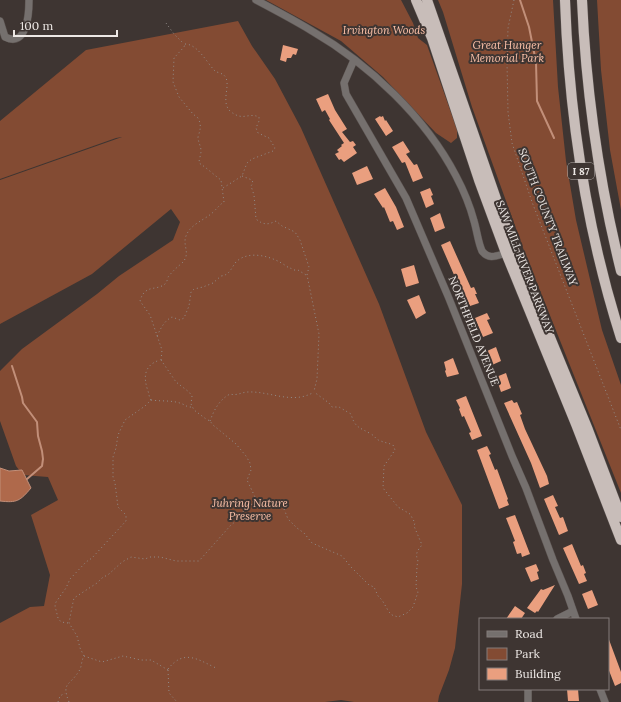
<svg xmlns="http://www.w3.org/2000/svg" width="621" height="702" font-family="Lora,serif">
<style>
.green{fill:#834b33}
.water{fill:#af694b;stroke:#c28f79}
.lines{fill:none;stroke-linecap:round;stroke-linejoin:round}
.stream{stroke:#c28f79;stroke-width:2}
.building{fill:#ea9f7f}
.minor-casing{stroke:#5a524f;stroke-width:8}
.highway-casing{stroke:#5a524f;stroke-width:11}
.path{stroke:#928b88;stroke-width:1;stroke-dasharray:1 3;stroke-linecap:butt}
.minor{stroke:#75706e;stroke-width:7}
.highway{stroke:#c8bdb9;stroke-width:10}
.labels{text-anchor:middle;stroke-width:4;stroke-linejoin:round;paint-order:stroke}
.shield{fill:#3e3532;stroke:#b8b2af;stroke-width:1}
.shield-label{font-size:10px;font-weight:bold;fill:#ede8e5}
.park-label{font-size:11px;font-style:italic;fill:#fec2a9;stroke:#3e3532}
.street-label{font-size:11px;fill:#ede8e5;stroke:#3e3532}
</style>
<rect width="100%" height="100%" fill="#3e3532"/>
<path class="green" d="M266 0H401L413 23 418 38 427 45 457 129V138L451 143 436 133 383 77 341 41Z
M438 0H553L558 87 566 161 576 220 602 330 621 385V493L523 248 472 107 443 12Z
M597 0H621V210L610 150 601 70Z
M238 21 252 46 275 79 301 128 379 304 426 432 462 505V584L455 648 449 670 439 696 438 702H354L341 700 325 702H0V623L30 607 44 606 50 575 31 515 58 500 48 477 23 475 16 466 0 421V371L22 349 97 294 119 276 173 240 180 222 171 209 92 274 0 324V180L122 137 116 138 0 179V121L86 50Z"/>
<path class="water" d="M0 468 9 471 22 470 31 488C20 501 17 503 0 501Z"/>
<g class="lines">
<path class="stream" d="M520 0 529 27 536 62 537 101 554 138
M12 366 22 397 23 403 37 422 38 436 42 451 43 459 42 466 27 479"/>
</g>
<path class="building" d="M283 45 298 49 296 55 293 54 291 58H287L286 62 280 60Z
M328 94 335 110 347 129 342 132 350 142 353 141 356 145 353 147 357 153 344 162 341 159 339 160 335 154 339 152 337 150 342 146 341 145 344 143 329 120 330 119 325 110 322 112 316 99Z
M380 116 381 117 383 116 385 121 386 120 393 131 386 136 375 119Z
M403 141 410 152 406 154 414 165 417 164 423 178 413 182 405 162 402 163 392 147Z
M367 166 373 179 357 185 352 173Z
M385 188 396 207 404 227 397 230 393 221 390 222 384 207 383 208 374 194Z
M430 188 433 195 431 196 434 204 426 208 420 192Z
M440 213 445 228 435 232 430 218Z
M450 241 471 288 474 287 477 294H475L479 303 470 306 460 284H458L441 245Z
M414 265 419 283 406 287 401 269Z
M419 295 426 313 416 319 407 300Z
M487 313 490 319 487 320 493 333 483 337 475 318Z
M496 347 501 361 492 365 487 351Z
M453 358 459 374 447 377 445 371 446 370 444 362Z
M506 373 511 388 501 392 496 377Z
M466 396 482 436 472 440 469 433 471 432 464 416 462 417 459 409 460 408 456 400Z
M512 400 514 403 517 402 522 414 520 415 525 429 547 476 549 484 540 488 531 463 504 403Z
M487 446 491 454 489 455 495 470 497 469 508 499 507 500 509 505 499 509 477 450Z
M553 495 558 506 555 507 560 518 563 517 568 531 559 535 544 499Z
M515 515 530 554 522 557 521 553 517 554 513 542 515 541 506 518Z
M572 544 581 566 583 565 586 573 584 574 587 581 579 584 563 548Z
M536 564 539 571 537 572 539 579 531 582 525 568Z
M555 585 538 612 537 611 535 613 527 608 541 589 543 590Z
M592 590 598 605 588 609 582 594Z
M515 606 525 613 521 619H506Z
M608 637 621 672V683L615 686 608 668Z
M567 689H578L579 701H568Z"/>
<g class="lines">
<defs>
<path id="minor" d="M256 0C275 10 294 20 312 31 369 64 426 118 456 176 464 191 470 206 474 221 477 231 478 242 482 251 489 260 496 256 506 253
M0 21 5 37C27 48 29 14 29 0
M354 60 344 83 346 94 406 198 448 296 512 456 526 488 553 560 568 596 576 619
M557 619 573 611
M528 689V702
M600 689 605 702"/>
<path id="highway" d="M416 0 432 38 479 180 506 253 576 424 621 540
M427 0 512 245 588 430 621 517
M565 0C569 114 586 228 621 338
M582 0C586 92 599 182 621 271"/>
</defs>
<use href="#minor" class="minor-casing"/>
<use href="#highway" class="highway-casing"/>
<path class="path" d="M514 0 508 28 507 62 508 112 512 143 532 202 621 430
M166 23 174 34 184 44
M185 44C197 44 206 61 214 70 218 74 223 72 226 78 230 87 221 102 230 111 243 122 248 112 259 117V121L256 128 258 133 269 138 275 148 273 151 252 159 247 163 242 176 223 188
M242 176 252 180 253 183 251 186 254 195 256 219C263 225 268 225 276 221L282 226 295 232 300 240 309 267 307 275 319 334 317 379 314 391
M157 336C161 328 164 321 172 317L180 320 184 318 189 306 191 292 194 289 203 287 213 283 221 276C230 275 231 268 236 262 249 249 274 257 286 266 289 268 291 268 294 270H298L306 275
M161 360 162 350 150 315 140 301C145 283 157 292 166 283 167 281 168 278 168 277 172 272 176 268 181 264 192 254 182 246 186 236 190 225 202 221 211 214 216 210 219 205 224 202L221 180C214 175 207 168 199 163 199 159 201 155 201 151 201 146 198 142 198 137 200 130 202 126 198 118L193 114 179 97 173 82 174 58 184 47 185 44
M161 360 176 382 189 392 192 396 191 404 194 410 206 419 210 421 213 425 236 444 246 456 250 463 251 470 247 480 255 497
M151 400C149 397 149 394 148 391 143 377 144 365 160 360
M151 400C165 402 176 399 188 407H192
M210 421C214 410 219 400 230 394 237 396 242 392 248 392 270 391 293 405 314 392
M255 498 281 505 284 509 288 519 297 528 304 533 312 543 342 556 351 567 369 585 374 587 378 596 382 600 389 612 392 615 398 617 407 613 413 607 418 592 416 587 417 566 418 561C415 554 417 551 422 545L414 526 415 523 410 514 398 507 383 488 384 466 395 450 393 445C389 443 385 443 381 441 376 440 375 436 371 434 359 427 355 428 351 414L339 407H332L329 403 314 392
M68 623 61 622 58 618 55 606 56 602 66 588 70 579 86 562 92 558 126 521V515L118 507 115 483 113 477V457L116 448 118 435 125 420 145 406 151 400
M84 656 102 662 123 656 141 660H151L168 670
M168 669C184 649 197 659 216 668
M168 670 169 693 177 702
M58 702 60 696 65 693
M69 702C61 682 70 686 79 671 82 667 81 661 84 656L80 648 77 636 69 623 72 607 74 598 97 583 102 578 109 574 122 562 131 557 145 559 150 557H160L176 561H199L231 525 240 518 245 508 250 507 255 498"/>
<use href="#minor" class="minor"/>
<use href="#highway" class="highway"/>
</g>
<g class="labels">
<rect class="shield" x="568" y="163" width="26" height="16" rx="3"/>
<g class="shield-label">
<text x="581" y="175">I 87</text>
</g>
<g class="park-label">
<text x="384" y="34">Irvington Woods</text>
<text x="507" y="49">Great Hunger<tspan x="507" dy="13">Memorial Park</tspan></text>
<text x="250" y="507">Juhring Nature<tspan x="250" dy="13">Preserve</tspan></text>
</g>
<g class="street-label">
<text transform="translate(548 217) rotate(69)" y="4">SOUTH COUNTY TRAILWAY</text>
<text transform="translate(525 267) rotate(69)" y="4">SAW MILL RIVER PARKWAY</text>
<text transform="translate(474 331) rotate(68)" y="4">NORTHFIELD AVENUE</text>
</g>
</g>
<rect x="479" y="618" width="130" height="72" fill="#3e3532" stroke="#847d7a"/>
<rect x="487" y="631" width="20" height="6" fill="#75706e" stroke="#847d7a"/>
<text x="515" y="638" font-size="12" fill="#ede8e5">Road</text>
<rect x="487" y="648" width="20" height="12" fill="#834b33" stroke="#847d7a"/>
<text x="515" y="658" font-size="12" fill="#ede8e5">Park</text>
<rect x="487" y="668" width="20" height="12" fill="#ea9f7f" stroke="#847d7a"/>
<text x="515" y="678" font-size="12" fill="#ede8e5">Building</text>
<path d="M14 30v6h103v-6" fill="none" stroke="#ede8e5" stroke-width="2"/>
<text x="20" y="30" font-size="12" fill="#ede8e5" stroke="#3e3532" stroke-width="3" paint-order="stroke">100 m</text>
</svg>
